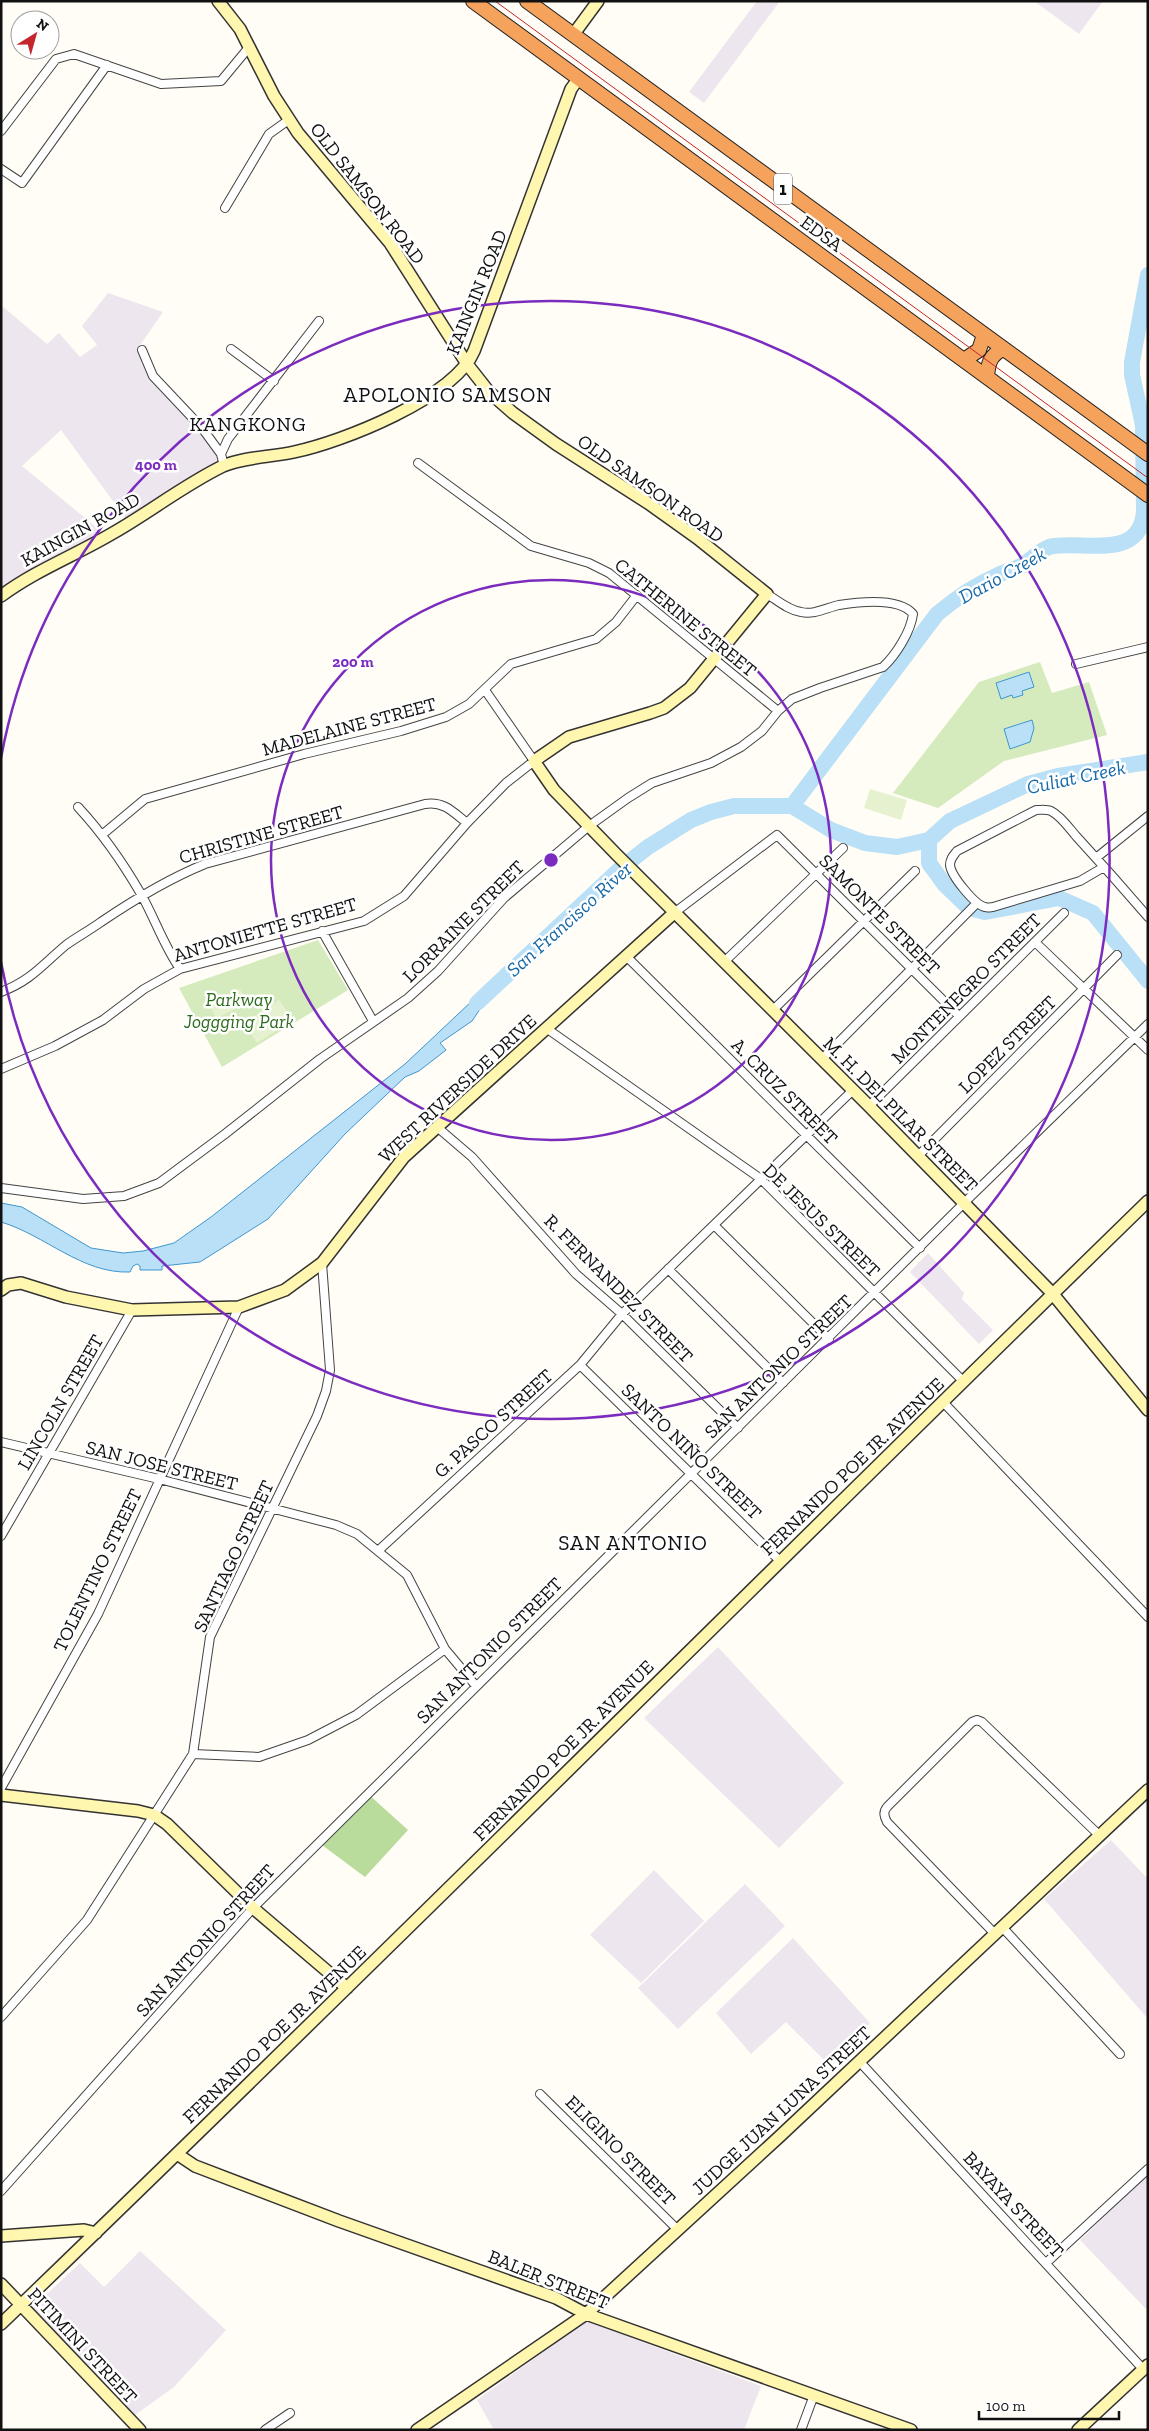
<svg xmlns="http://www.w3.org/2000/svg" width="1149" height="2431" font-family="'Zilla Slab',serif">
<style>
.industrial{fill:#eee6ef}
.green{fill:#d5ebbd}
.forest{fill:#b9dc9c}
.pitch{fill:#e6f2cf}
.water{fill:#b9e0f7;stroke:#3f96cf}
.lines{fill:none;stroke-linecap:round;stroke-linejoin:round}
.river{stroke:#b9e0f7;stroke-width:16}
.street-casing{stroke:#444;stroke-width:10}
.secondary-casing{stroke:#333;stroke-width:14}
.highway-casing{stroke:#222;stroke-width:16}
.street{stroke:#fff;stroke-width:8}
.secondary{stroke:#fff6b0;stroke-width:11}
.highway{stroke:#f5a25d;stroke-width:14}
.tram{stroke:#c4262e;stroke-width:1}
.ring{fill:none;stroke:#7b2cbf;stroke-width:2.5}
.labels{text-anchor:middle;stroke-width:5;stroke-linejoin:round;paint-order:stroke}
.shield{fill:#fff;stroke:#585858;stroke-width:1}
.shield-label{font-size:18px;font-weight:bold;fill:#111}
.street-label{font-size:19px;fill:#111;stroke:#fff}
.park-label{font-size:19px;font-style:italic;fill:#2f6b1f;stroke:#fff}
.neighbourhood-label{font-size:20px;letter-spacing:1px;fill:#111;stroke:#fff}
.water-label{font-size:20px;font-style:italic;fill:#1768a6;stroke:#fff}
.quarter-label{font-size:21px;letter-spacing:1px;fill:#111;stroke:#fff}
.centre{fill:#7b2cbf;stroke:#fff;stroke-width:2.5}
.ring-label{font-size:15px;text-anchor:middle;font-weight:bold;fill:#7b2cbf;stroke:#fff;stroke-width:5;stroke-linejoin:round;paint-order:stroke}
</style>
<rect width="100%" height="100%" fill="#fffdf5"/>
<path class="industrial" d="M757 1H780L704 103 689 92Z
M1034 1H1103L1079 34Z
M108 293 163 312 138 348 149 376 198 428 222 458 126 519 61 430 22 466 102 532 23 575 1 590V305L47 344 59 333 80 357 97 345 82 326Z
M928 1253 964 1293 962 1299 993 1330 979 1344 910 1272Z
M718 1647 844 1783 779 1848 644 1718Z
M1111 1840 1148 1879V2019L1044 1899Z
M654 1870 704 1921 641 1983 590 1935Z
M745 1884 785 1926 678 2029 638 1988Z
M793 1938 870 2023 829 2065 786 2022 751 2054 716 2013Z
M1148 2175V2311L1080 2240Z
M140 2251 226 2330 174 2387 135 2415 32 2308 80 2263 104 2287Z
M586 2321 761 2386 744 2430H494L477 2400Z"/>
<path class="green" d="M1040 662 1052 693 1089 682 1107 735 1004 761 938 808 893 793 979 682Z
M318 940 348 990 222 1067 179 988Z"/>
<path class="forest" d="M367 1793 408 1830 365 1877 318 1842Z"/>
<path class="pitch" d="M870 789 907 800 901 820 864 808Z
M240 989 247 1003 216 1018 209 1004Z
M279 1000 293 1020 257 1043 244 1023Z"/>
<path class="water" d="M1029 672 1034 687 1022 691 1023 695 1013 698 1012 695 1001 699 996 683Z
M1032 720 1034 728 1030 742 1010 749 1004 729Z
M489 985 493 990 472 1021 440 1043 446 1050 419 1071 405 1077 345 1134 268 1219 200 1262 162 1266V1270H140V1266L137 1264 133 1266 130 1272C82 1274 45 1235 1 1222V1203L22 1207 91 1248 123 1253 143 1251 174 1243 211 1217 405 1064Z"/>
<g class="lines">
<path class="river" d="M792 806 937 614C956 598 975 585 998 575 1007 571 1016 569 1023 565 1031 560 1040 550 1049 547 1079 539 1141 563 1144 511L1143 425 1132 375V362L1148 275
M929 840V863L945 885 969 908 985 912 1059 898 1093 913 1148 981
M477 1003 620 869 648 847 691 820 711 812 734 806H792L831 830 865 843 897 847 929 840 950 821 1028 784 1058 776 1148 762"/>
<defs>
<path id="street" d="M1 131 56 59 74 54 161 84 221 81 250 46
M1 169 22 183 107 65
M225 208 269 134 290 119
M231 349 274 381
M142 350 153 376 202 428 221 454
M418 463 531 546 589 563 609 573 778 711
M224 466 221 454 228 439 319 321
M1076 664 1148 647
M78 807C103 834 123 863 141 894 155 919 164 946 180 969
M103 834 145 799 304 754 401 731 446 717 469 704 511 664 596 639 616 622 637 595
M1096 858 1148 816
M1104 867 1080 881 993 907C991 907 988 908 985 907 975 905 951 876 950 865 950 859 953 856 957 851L1036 810C1041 810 1047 809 1051 811 1061 816 1069 828 1076 836 1100 862 1124 889 1148 917
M674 913 777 835 959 1016
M322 931 373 1021
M1035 942 1148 1050
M626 956 920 1248
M724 962 843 848
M1 992C32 980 42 965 66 945 77 937 90 930 101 922 135 899 168 879 205 864L425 804C444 801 453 812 467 823
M773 1010 915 871
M546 1028 761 1179 964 1382
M822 1059 977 903
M1 1069 55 1046 103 1020 144 989 180 969 364 921 404 896 467 823 506 783 534 761 485 690
M869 1106 1064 913
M437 1127 472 1157 576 1274 622 1314 738 1428
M918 1156 1117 955
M1 1188 83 1199 124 1196 159 1183 225 1134 320 1059 408 998 438 971 504 898 589 826 628 798 652 783 711 763 741 747 762 731 778 711 792 699 820 688 883 667C896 655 911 631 913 614 899 597 858 602 839 605 826 608 814 615 801 612 788 610 777 600 767 594
M714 1225 829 1339
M668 1269 783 1383
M580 1365 780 1561
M943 1402 1148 1617
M1 1442 159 1479 336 1525 357 1534 407 1575 445 1649 476 1686
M1 1536 132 1310
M379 1550 580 1365 622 1314 853 1090
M193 1754 259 1757 308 1740 356 1715 445 1649
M1 1788 98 1614 239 1307
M1002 1927 1120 2054
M995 1934 887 1822C884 1816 883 1812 887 1807L972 1722 977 1720 982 1722 1100 1836
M1 2017 87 1920 193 1754 210 1637 317 1416 326 1391 330 1370 322 1263
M859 2061 1143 2369
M540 2094 678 2230
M1 2191 253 1908 964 1203 1148 1024
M1046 2263 1148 2169
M265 2430 290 2413
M801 2430 814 2395"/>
<path id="secondary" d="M218 1 240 29 274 96 298 133 390 243 467 364 489 392 513 413 556 444 648 503 697 538 767 594 690 688 664 708 650 713 569 737 534 761 554 790 617 855 869 1106 1052 1293 1148 1410
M573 35 598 1
M1 596C36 570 76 555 113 533 150 512 184 485 223 466 244 457 271 457 294 452 342 442 454 398 474 351L571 89 579 78
M1 1290 8 1285 21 1283 66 1297 132 1310 239 1307 285 1290 322 1263 404 1157 674 913
M1 1795 138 1811 154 1815 167 1824 253 1908 347 1988
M177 2154 195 2166 339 2221 556 2298 586 2314 911 2430
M1 2236 84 2230 96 2233
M1 2284 140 2430
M1 2324C387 1953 765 1574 1148 1201
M417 2430 586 2314 779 2137 1148 1790
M1078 2430 1148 2365"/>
<path id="highway" d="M473 1 1148 495
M527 1 1148 454
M964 360 979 350 984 335
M987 377C988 364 990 355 1003 349"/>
</defs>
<use href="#street" class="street-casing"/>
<use href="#secondary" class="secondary-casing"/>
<use href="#highway" class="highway-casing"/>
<use href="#street" class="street"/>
<use href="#secondary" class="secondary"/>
<use href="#highway" class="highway"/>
<path class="tram" d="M495 1 1148 478"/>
</g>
<g class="ring">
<circle cx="551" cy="860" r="280"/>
<path d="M1 758A559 559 0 1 1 1 962"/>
</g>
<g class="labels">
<rect class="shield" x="774" y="173.5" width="18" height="31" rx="4"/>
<g class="shield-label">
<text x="783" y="195">1</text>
</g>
<g class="street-label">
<text transform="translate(368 193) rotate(52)" y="7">OLD SAMSON ROAD</text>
<text transform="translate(822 233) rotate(36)" y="7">EDSA</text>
<text transform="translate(476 292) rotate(-68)" y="7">KAINGIN ROAD</text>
<text transform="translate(651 488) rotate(35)" y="7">OLD SAMSON ROAD</text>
<text transform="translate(80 529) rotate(-29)" y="7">KAINGIN ROAD</text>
<text transform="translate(686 617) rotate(39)" y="7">CATHERINE STREET</text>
<text transform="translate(349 726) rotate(-15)" y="7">MADELAINE STREET</text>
<text transform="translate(261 834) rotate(-16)" y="7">CHRISTINE STREET</text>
<text transform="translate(880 914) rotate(45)" y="7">SAMONTE STREET</text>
<text transform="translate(463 921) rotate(-45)" y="7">LORRAINE STREET</text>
<text transform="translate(265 929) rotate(-16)" y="7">ANTONIETTE STREET</text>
<text transform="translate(966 988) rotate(-45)" y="7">MONTENEGRO STREET</text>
<text transform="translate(1007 1044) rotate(-45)" y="7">LOPEZ STREET</text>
<text transform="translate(457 1088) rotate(-43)" y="7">WEST RIVERSIDE DRIVE</text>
<text transform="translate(785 1091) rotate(45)" y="7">A. CRUZ STREET</text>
<text transform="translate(901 1114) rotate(45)" y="7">M. H. DEL PILAR STREET</text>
<text transform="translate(822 1220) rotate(44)" y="7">DE JESUS STREET</text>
<text transform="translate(619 1288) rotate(45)" y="7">R. FERNANDEZ STREET</text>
<text transform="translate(778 1366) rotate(-44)" y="7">SAN ANTONIO STREET</text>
<text transform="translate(60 1402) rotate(-60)" y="7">LINCOLN STREET</text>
<text transform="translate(493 1423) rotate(-42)" y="7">G. PASCO STREET</text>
<text transform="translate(692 1451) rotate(44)" y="7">SANTO NIÑO STREET</text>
<text transform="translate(162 1465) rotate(14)" y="7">SAN JOSE STREET</text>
<text transform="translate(852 1466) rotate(-44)" y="7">FERNANDO POE JR. AVENUE</text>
<text transform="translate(233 1556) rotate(-65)" y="7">SANTIAGO STREET</text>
<text transform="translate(97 1570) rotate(-64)" y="7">TOLENTINO STREET</text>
<text transform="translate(489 1650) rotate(-45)" y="7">SAN ANTONIO STREET</text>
<text transform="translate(563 1750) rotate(-45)" y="7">FERNANDO POE JR. AVENUE</text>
<text transform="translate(205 1940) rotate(-48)" y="7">SAN ANTONIO STREET</text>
<text transform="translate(274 2034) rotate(-44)" y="7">FERNANDO POE JR. AVENUE</text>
<text transform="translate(781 2110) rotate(-43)" y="7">JUDGE JUAN LUNA STREET</text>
<text transform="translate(621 2150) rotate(45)" y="7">ELIGINO STREET</text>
<text transform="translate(1014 2204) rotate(47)" y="7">BAYAYA STREET</text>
<text transform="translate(549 2279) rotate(22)" y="7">BALER STREET</text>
<text transform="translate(83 2345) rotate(47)" y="7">PITIMINI STREET</text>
</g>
<g class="park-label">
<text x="239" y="1006">Parkway<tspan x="239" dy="22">Joggging Park</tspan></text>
</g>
<g class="neighbourhood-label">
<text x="248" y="431">KANGKONG</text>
</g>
<g class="water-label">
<text transform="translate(1002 575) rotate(-29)" y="7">Dario Creek</text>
<text transform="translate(1076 777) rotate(-12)" y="7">Culiat Creek</text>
<text transform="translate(569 919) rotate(-42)" y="7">San Francisco River</text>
</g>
<g class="quarter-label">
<text x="448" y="402">APOLONIO SAMSON</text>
<text x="633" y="1550">SAN ANTONIO</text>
</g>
</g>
<circle cx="551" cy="860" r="8" class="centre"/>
<g class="ring-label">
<text x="156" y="470">400 m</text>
<text x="353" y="667">200 m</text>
</g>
<rect width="1149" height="2431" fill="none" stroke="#111111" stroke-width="5"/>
<g transform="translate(35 35) rotate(37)"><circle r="24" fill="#ffffff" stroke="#a0a0a0"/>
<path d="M0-4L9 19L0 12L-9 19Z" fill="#c4262e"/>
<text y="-8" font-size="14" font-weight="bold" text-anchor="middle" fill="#111111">N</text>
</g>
<path d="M979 2411v8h140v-8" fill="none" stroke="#111111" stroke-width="2.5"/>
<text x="986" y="2411" font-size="15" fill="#111111" stroke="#ffffff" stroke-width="4" paint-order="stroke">100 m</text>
</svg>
